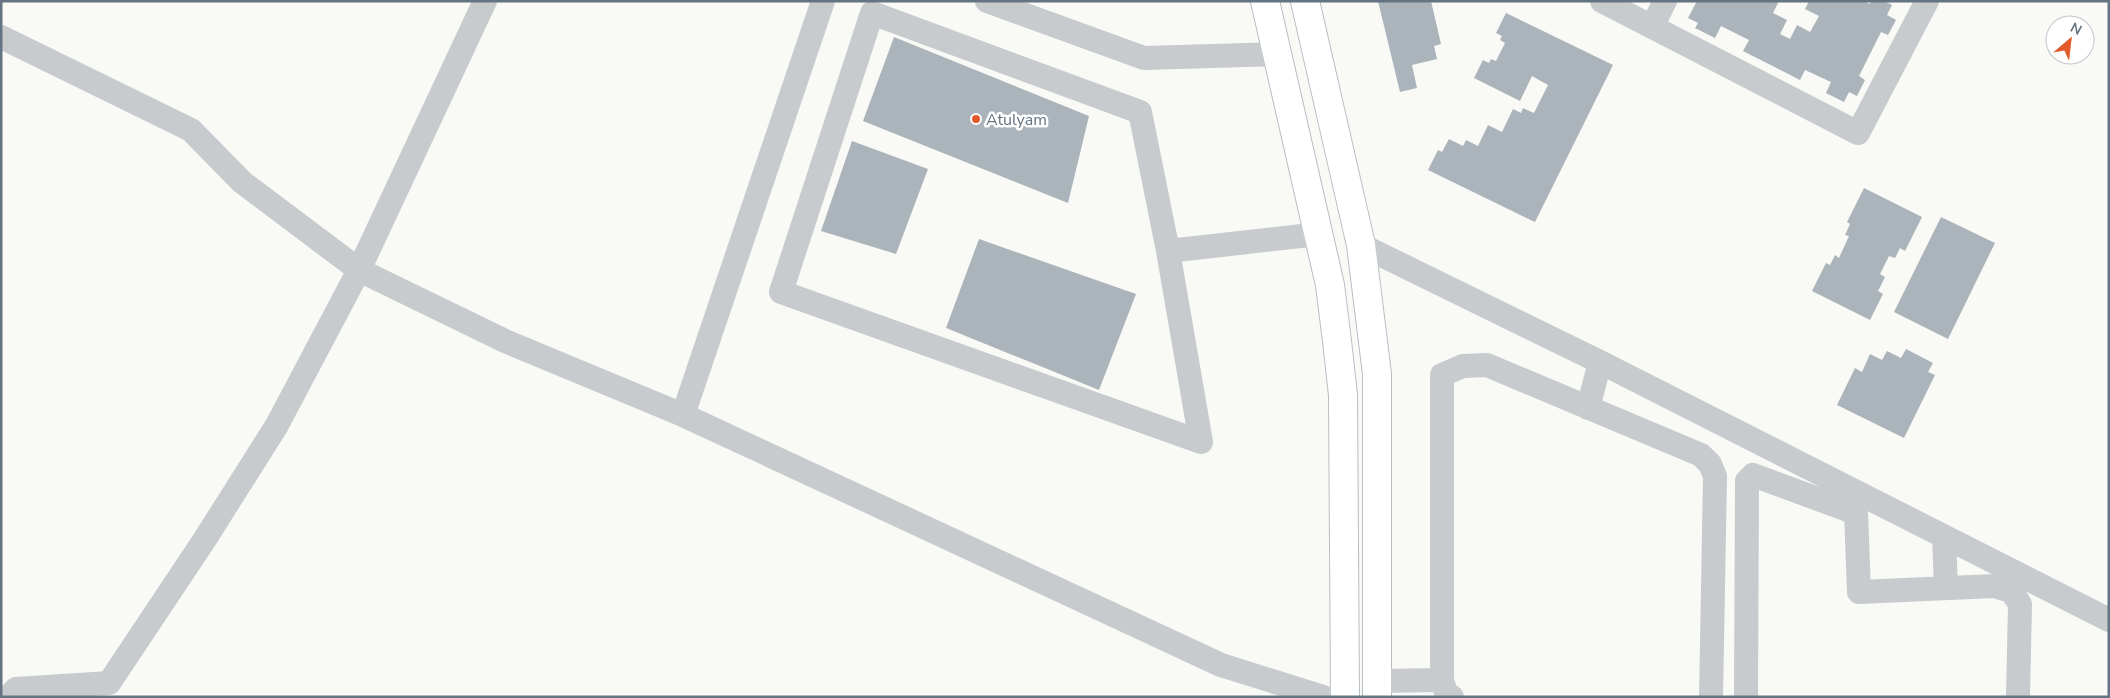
<svg xmlns="http://www.w3.org/2000/svg" width="2110" height="698" font-family="'Nunito Sans',sans-serif">
<style>
.building{fill:#abb4ba}
.lines{fill:none;stroke-linecap:round;stroke-linejoin:round}
.secondary-casing{stroke:#b9bec3;stroke-width:30}
.street{stroke:#c7cbce;stroke-width:24}
.secondary{stroke:#fff;stroke-width:28}
.poi-dot{fill:#e45b2b;stroke:#fff;stroke-width:2}
.labels{text-anchor:middle;stroke-width:5;stroke-linejoin:round;paint-order:stroke}
.poi-label{font-size:16px;fill:#647482;stroke:#fff;text-anchor:start}
</style>
<rect width="100%" height="100%" fill="#f9f9f6"/>
<path class="building" d="M1378 1H1431L1441 44 1434 46 1437 59 1412 65 1417 88 1400 92Z
M1697 1H1779L1773 13 1787 20 1780 34 1790 39 1797 25 1810 32 1819 16 1805 9 1809 1H1864L1870 4 1871 1H1884L1892 5 1887 15 1896 20 1888 35 1881 32 1859 76 1865 80 1857 96 1849 92 1844 102 1826 93 1831 82 1805 70 1800 80 1743 51 1749 40 1721 26 1715 38 1695 28 1698 23 1688 18Z
M1506 13 1613 65 1535 222 1428 170 1438 150 1442 152 1449 139 1463 146 1466 140 1478 146 1488 125 1502 132 1513 109 1521 113 1523 108 1534 113 1548 85 1532 76 1520 101 1474 78 1483 60 1489 63 1491 59 1496 61 1505 43 1500 40 1502 36 1496 33Z
M894 37 1089 116 1068 203 863 121Z
M852 141 928 169 896 254 821 231Z
M1864 188 1922 217 1905 251 1900 248 1895 258 1889 256 1880 274 1885 277 1878 291 1883 294 1870 320 1812 291 1826 263 1830 265 1835 255 1839 258 1849 236 1845 235 1850 224 1847 222Z
M1941 217 1995 243 1948 339 1894 312Z
M979 239 1136 294 1099 390 946 328Z
M1906 349 1933 363 1928 372 1935 375 1904 438 1837 405 1855 368 1862 372 1870 354 1882 360 1887 351 1901 358Z"/>
<g class="lines">
<defs>
<path id="secondary" d="M1265 1 1330 285 1337 341 1343 395 1345 697
M1305 1 1361 245 1377 374V697"/>
</defs>
<use href="#secondary" class="secondary-casing"/>
<path class="street" d="M823 1 683 415 1221 665 1323 697
M987 1 1144 58 1278 54
M1602 1 1858 133 1927 1
M872 13 1140 112 1168 251 1201 442 781 292Z
M1652 27 1665 1
M1 37 191 130 242 182 359 270 505 341 683 415
M1361 245 1600 362 2109 620
M1168 251 1319 234
M1588 408 1600 362
M1944 537 1946 588
M1377 681 1442 680
M9 697 16 689 109 683 205 539 277 425 359 270 485 1
M1452 697 1446 693 1442 680V375L1463 366 1487 365 1701 455 1710 464 1715 476 1711 697
M1746 697 1747 481 1753 475 1856 513 1859 592 1994 586 2011 591 2020 604 2018 697"/>
<use href="#secondary" class="secondary"/>
</g>
<circle class="poi-dot" cx="976" cy="119" r="5"/>
<g class="labels">
<g class="poi-label">
<text x="986" y="125">Atulyam</text>
</g>
</g>
<rect width="2110" height="698" fill="none" stroke="#647482" stroke-width="5"/>
<g transform="translate(2070 40) rotate(28)"><circle r="24" fill="#ffffff" stroke="#c1c7cd"/>
<path d="M0-4L9 19L0 12L-9 19Z" fill="#e45b2b"/>
<text y="-8" font-size="14" font-weight="bold" text-anchor="middle" fill="#647482">N</text>
</g>
</svg>
